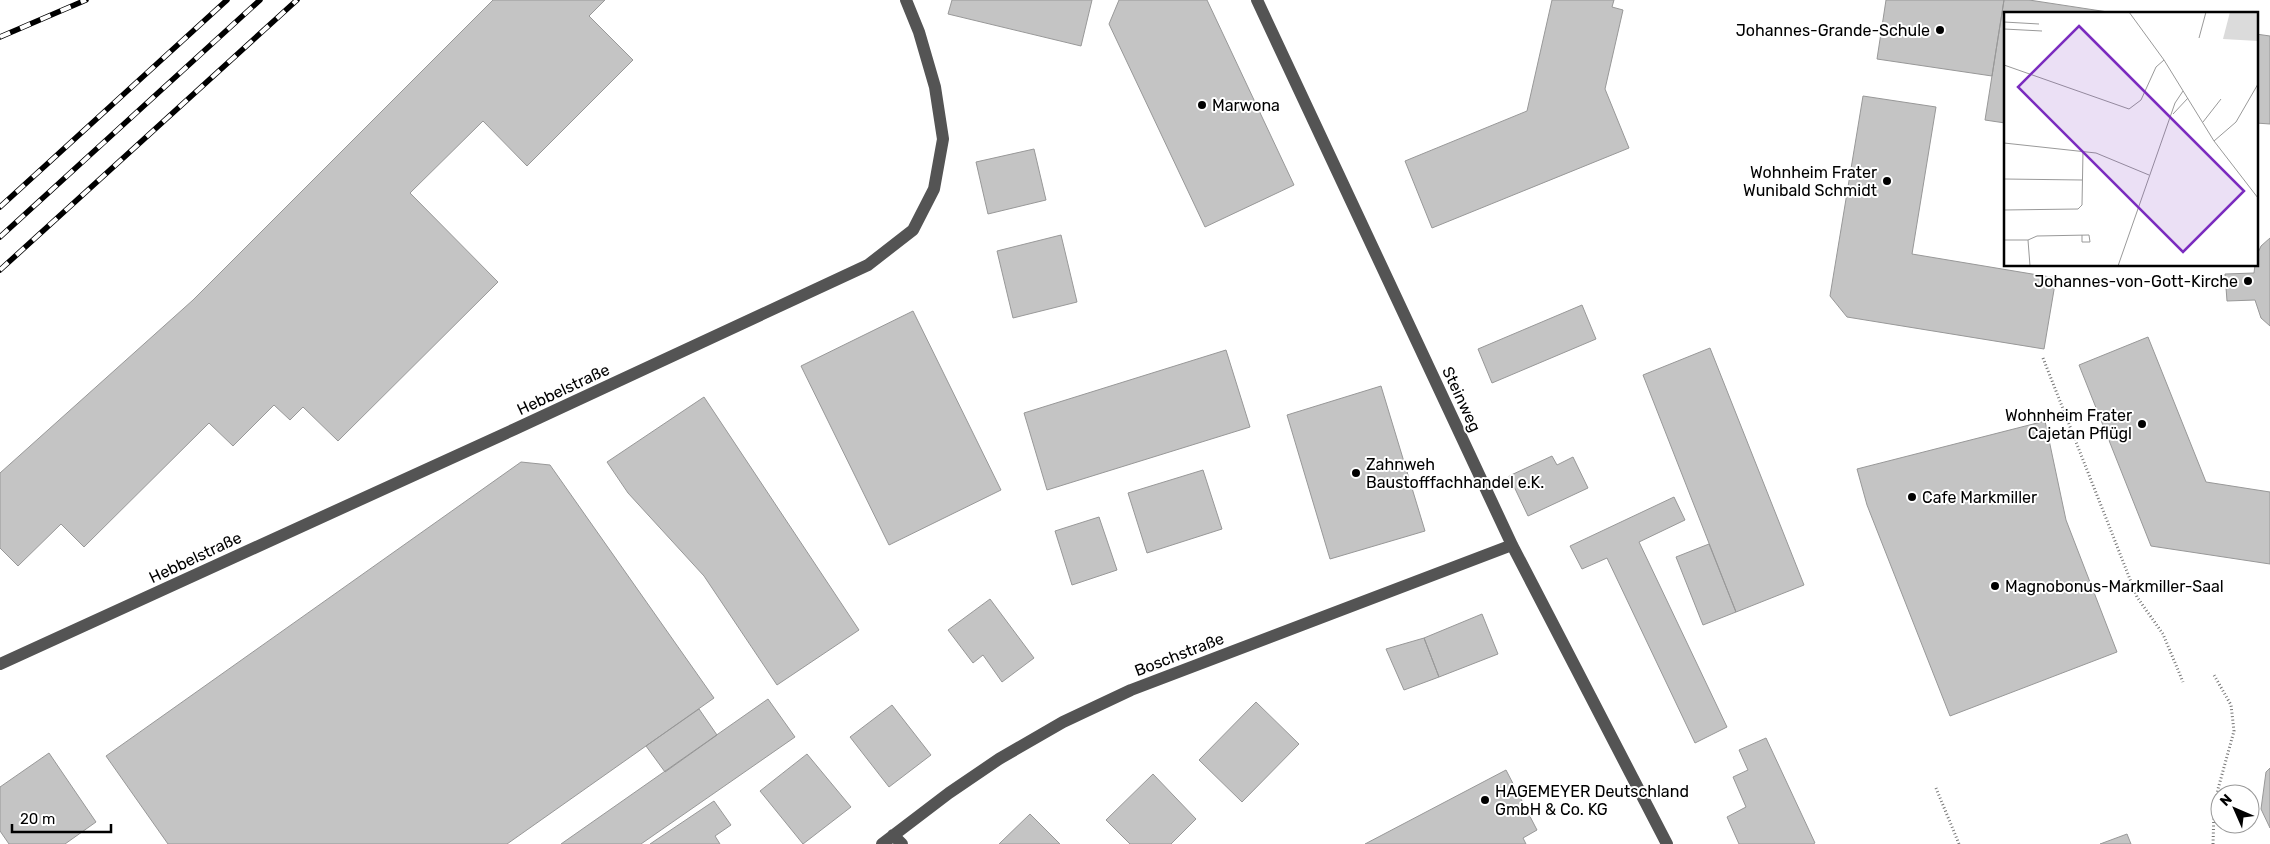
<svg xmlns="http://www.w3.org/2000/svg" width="2270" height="844" font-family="Rubik,sans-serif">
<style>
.building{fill:#c4c4c4;stroke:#989898}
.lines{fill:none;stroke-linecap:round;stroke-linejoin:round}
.path{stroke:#767676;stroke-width:3;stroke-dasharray:1 2.5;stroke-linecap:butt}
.minor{stroke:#545454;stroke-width:12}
.rail-casing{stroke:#000;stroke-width:5.5}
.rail{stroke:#fff;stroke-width:4;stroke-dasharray:11;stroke-linecap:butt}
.poi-dot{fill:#000;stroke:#fff;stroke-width:2}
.labels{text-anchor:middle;stroke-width:4;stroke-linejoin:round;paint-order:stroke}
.poi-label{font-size:16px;fill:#000;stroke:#fff;text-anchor:start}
.street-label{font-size:16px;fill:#000;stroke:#fff}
.inset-road{fill:none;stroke:#999;stroke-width:1}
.view{fill:#7b2cbf;fill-opacity:0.15;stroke:#7b2cbf;stroke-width:2.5}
.inset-edge{fill:none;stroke:#000;stroke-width:2.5}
</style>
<rect width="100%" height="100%" fill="#fff"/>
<path class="building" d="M493 0H605L589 16 633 60 527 166 483 121 410 193 498 282 338 441 303 407 290 420 274 405 233 446 209 423 84 547 61 524 18 566 0 548V473L193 300Z
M952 0H1092L1081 46 948 14Z
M1119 0H1207L1294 185 1205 227 1109 24Z
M1552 0H1614L1612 7 1623 10 1605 89 1629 148 1432 228 1405 161 1527 111Z
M1886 0H2004L1992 76 1877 59Z
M2004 0H2029L2121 14H2005V123L1985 120Z
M2256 34 2270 36V124L2256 123Z
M1863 96 1936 107 1912 254 2056 278 2044 349 1847 317 1830 296Z
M1034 149 1046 200 988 214 976 162Z
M1061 235 1077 302 1013 318 997 251Z
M2270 238V326L2261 318 2255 300 2227 301 2225 274 2254 273 2256 257 2261 246Z
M1582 305 1596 339 1492 383 1478 349Z
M913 311 1001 490 889 545 801 366Z
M2148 337 2206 482 2270 492V564L2151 546 2079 365Z
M1710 348 1804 585 1736 612 1643 375Z
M1226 350 1250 427 1047 490 1024 413Z
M1381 386 1425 531 1330 559 1287 415Z
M704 397 859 630 777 685 704 576 628 493 607 462Z
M2045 421 2066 520 2117 652 1950 716 1867 505 1857 469Z
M1552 456 1557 465 1573 457 1588 488 1528 516 1509 476Z
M521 462 550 465 714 698 507 844H168L106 756Z
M1203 470 1222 529 1147 553 1128 493Z
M1674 497 1685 520 1639 542 1727 727 1695 743 1607 558 1582 569 1570 546Z
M1099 517 1117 570 1072 585 1055 531Z
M1709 544 1736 612 1703 625 1676 557Z
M990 599 1034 658 1002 682 983 655 973 663 948 630Z
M1482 614 1498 654 1439 677 1424 638Z
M1424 638 1439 677 1404 690 1386 649Z
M768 699 795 737 641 844H561Z
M1256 702 1299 744 1242 802 1199 760Z
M892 705 931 755 889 787 850 737Z
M699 709 717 735 665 772 646 746Z
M1766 738 1815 843 1813 844H1739L1727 817 1746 807 1733 777 1748 770 1739 750Z
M49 753 96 822 65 844H9L0 831V787Z
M807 754 851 807 803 844 760 791Z
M2270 768V828L2261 809 2266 772Z
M1506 770 1537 830 1523 838 1526 844H1365Z
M1153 774 1196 819 1171 844H1130L1106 820Z
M714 801 731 825 715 836 720 844H650Z
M1030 814 1060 844H999Z
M2127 834 2131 844H2100Z"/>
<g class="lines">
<path class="path" d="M2043 358 2137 597 2163 634 2183 682
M1936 788 1959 844
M2213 844 2214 811 2218 789 2234 731 2231 705 2214 675"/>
<path class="minor" d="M1257 0 1512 545 1667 844
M0 664 515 429 868 265 913 230 934 189 943 139 935 87 919 32 906 0
M893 835 902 844
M882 844 949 793 999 759 1063 722 1131 690 1512 545"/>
<defs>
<path id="rail" d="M0 37 86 0
M0 207 227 0
M0 237 260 0
M0 270 297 0"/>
</defs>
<use href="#rail" class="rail-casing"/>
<use href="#rail" class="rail"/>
</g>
<g class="poi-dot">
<circle cx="1940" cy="30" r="5"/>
<circle cx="1202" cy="105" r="5"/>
<circle cx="1887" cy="181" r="5"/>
<circle cx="2248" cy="281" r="5"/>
<circle cx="2142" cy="424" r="5"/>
<circle cx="1356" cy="473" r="5"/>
<circle cx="1912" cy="497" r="5"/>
<circle cx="1995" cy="586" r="5"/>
<circle cx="1485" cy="800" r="5"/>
</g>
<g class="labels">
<g class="poi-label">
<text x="1930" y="36" text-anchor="end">Johannes-Grande-Schule</text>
<text x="1212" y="111">Marwona</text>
<text x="1877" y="178" text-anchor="end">Wohnheim Frater<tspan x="1877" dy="18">Wunibald Schmidt</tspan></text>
<text x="2238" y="287" text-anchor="end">Johannes-von-Gott-Kirche</text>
<text x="2132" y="421" text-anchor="end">Wohnheim Frater<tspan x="2132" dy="18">Cajetan Pflügl</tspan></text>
<text x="1366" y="470">Zahnweh<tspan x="1366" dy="18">Baustofffachhandel e.K.</tspan></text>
<text x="1922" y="503">Cafe Markmiller</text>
<text x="2005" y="592">Magnobonus-Markmiller-Saal</text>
<text x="1495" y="797">HAGEMEYER Deutschland<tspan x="1495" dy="18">GmbH &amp; Co. KG</tspan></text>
</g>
<g class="street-label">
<text transform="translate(563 389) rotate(-25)" y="6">Hebbelstraße</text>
<text transform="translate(1462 399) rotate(65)" y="6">Steinweg</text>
<text transform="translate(195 557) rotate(-25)" y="6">Hebbelstraße</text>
<text transform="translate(1179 654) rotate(-21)" y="6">Boschstraße</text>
</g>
</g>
<g transform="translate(2004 12)">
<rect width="254" height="254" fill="#fff"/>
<path d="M226 0H254V29L219 27Z" fill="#dbdbdb"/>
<path class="inset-road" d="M125 0 160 48 210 129 254 186M0 10 35 12M0 17 38 19M195 26 202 0M0 53 125 97 137 88 152 55 160 48M169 102 184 86M199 110 217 87M210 129 232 110 254 72M0 131 92 141 145 163M0 167 78 168M0 198 74 197 78 193 79 139M0 228H24L26 254M24 228 33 224 85 223 86 230H78V223M114 254 171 91 179 79"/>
<path class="view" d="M75 14 240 179 179 240 14 75Z"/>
<rect width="254" height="254" class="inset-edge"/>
</g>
<g transform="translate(2235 809) rotate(315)"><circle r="24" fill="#ffffff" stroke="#999999"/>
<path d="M0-4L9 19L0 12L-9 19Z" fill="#000000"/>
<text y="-8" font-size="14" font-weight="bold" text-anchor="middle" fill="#000000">N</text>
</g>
<path d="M12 824v8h99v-8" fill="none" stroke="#000000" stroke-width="2.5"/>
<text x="20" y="824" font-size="15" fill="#000000" stroke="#ffffff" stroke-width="4" paint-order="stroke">20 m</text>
</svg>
